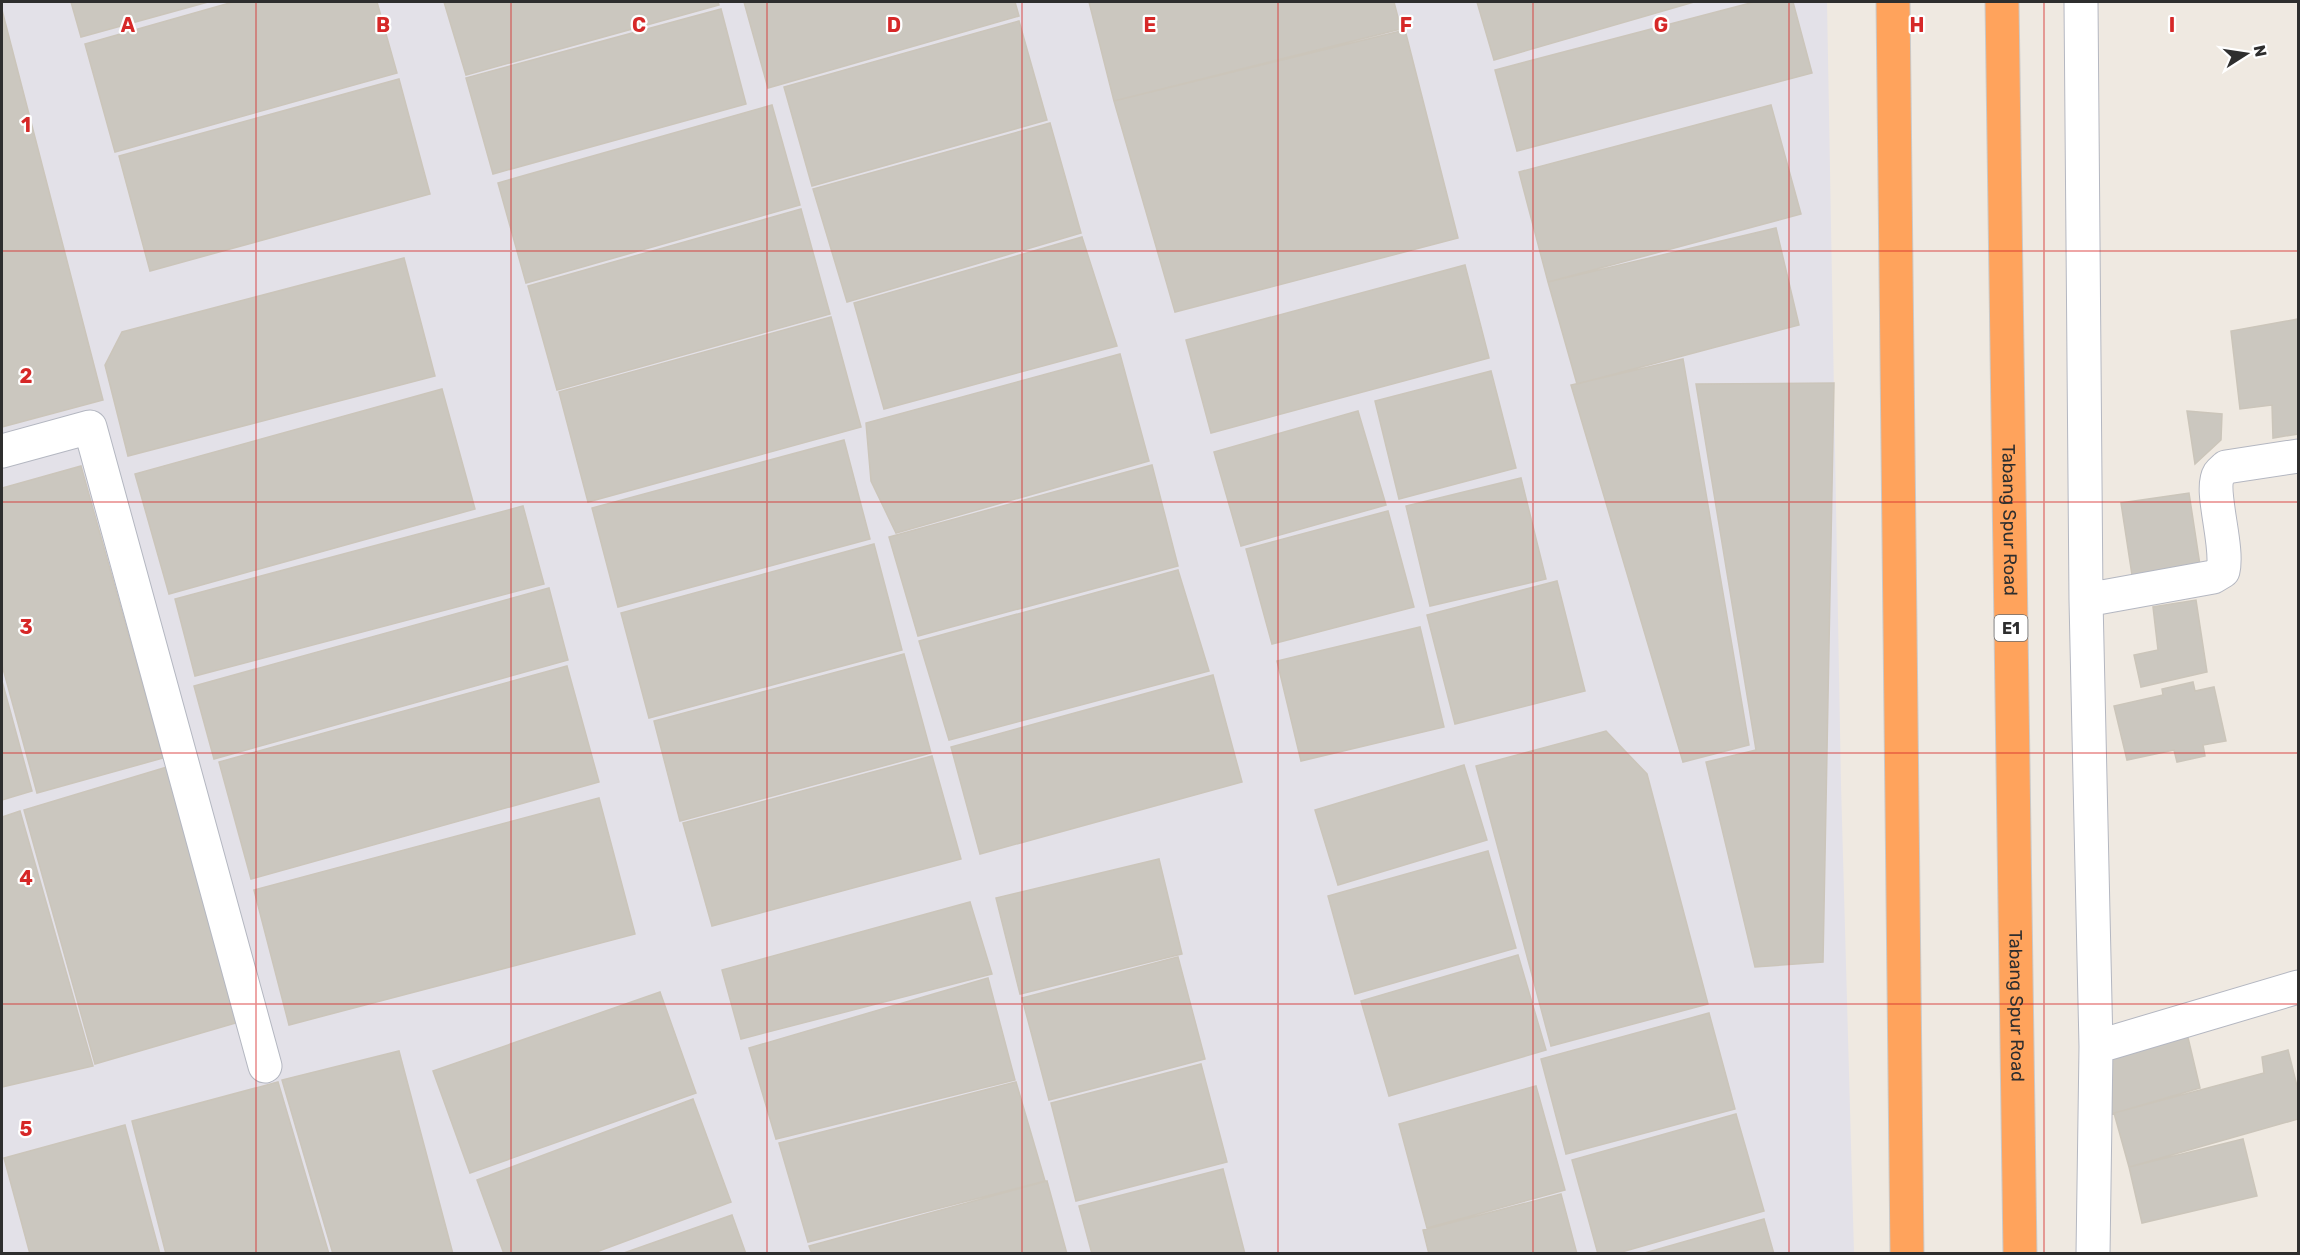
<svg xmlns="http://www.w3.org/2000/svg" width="2300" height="1255" font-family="Rubik,sans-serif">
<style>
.industrial{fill:#e3e1e8}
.building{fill:#cbc7bf;stroke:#cbc5ba;stroke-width:1.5}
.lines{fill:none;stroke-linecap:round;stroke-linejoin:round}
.minor-casing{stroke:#b4b7c1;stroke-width:35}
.highway-casing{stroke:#c9c9c9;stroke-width:35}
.minor{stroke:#fff;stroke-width:33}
.highway{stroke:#ffa35c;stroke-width:33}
.grid{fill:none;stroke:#d62828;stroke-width:1.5;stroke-opacity:0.55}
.labels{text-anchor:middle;stroke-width:4.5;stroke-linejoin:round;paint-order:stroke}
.shield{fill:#fff;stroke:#6d6d6d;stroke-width:1.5}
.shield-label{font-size:16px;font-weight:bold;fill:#2e2e2e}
.street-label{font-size:18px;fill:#2e2e2e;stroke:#fff}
.grid-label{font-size:20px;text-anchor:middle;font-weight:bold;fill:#d62828;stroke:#fff;stroke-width:4.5;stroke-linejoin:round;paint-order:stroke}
</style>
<rect width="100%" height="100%" fill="#efe9e1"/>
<path class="industrial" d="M2 2H1827L1841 785 1854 1253 2 1254Z"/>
<path class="building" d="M71 2H208L81 37Z
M233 2H377L397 73 115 152 85 44Z
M444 2H718L719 5 466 75Z
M744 2H1015L1019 16 768 88Z
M1089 2H1394L1401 29 1114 101Z
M1477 2H1694L1494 60Z
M1754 2H1793L1812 73 1517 151 1495 70Z
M721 9 746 104 493 174 466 78Z
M2 10 103 400 2 427Z
M1019 21 1047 120 812 186 784 87Z
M1405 30 1458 238 1175 312 1114 101Z
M399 79 430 194 150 271 119 156Z
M772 105 800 205 526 283 498 183Z
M1771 105 1801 214 1548 282 1519 172Z
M1050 123 1081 233 847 302 813 189Z
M801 209 830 314 557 390 528 286Z
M1776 228 1799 325 1577 384 1548 282Z
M1082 237 1117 346 884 409 854 303Z
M404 258 435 376 128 456 105 365 122 332Z
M1465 265 1489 358 1211 433 1186 340Z
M831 317 861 427 588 502 559 392Z
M2298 319V434L2273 438 2272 405 2240 409 2231 331Z
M1120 354 1149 461 896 533 871 481 866 423Z
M1683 359 1749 745 1683 762 1571 385Z
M1491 371 1516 468 1399 499 1375 401Z
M1834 383 1823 962 1755 967 1706 762 1756 750 1696 384Z
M442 389 475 509 169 594 135 474Z
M1358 411 1386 505 1241 546 1214 452Z
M2187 411 2222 414 2221 440 2195 464Z
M844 440 870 539 618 607 592 508Z
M1152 465 1178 566 918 636 889 537Z
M81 466 163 758 37 793 2 665V488Z
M1521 478 1546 579 1430 606 1406 506Z
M2189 493 2200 565 2132 575 2121 503Z
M523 506 544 584 195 676 175 599Z
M1388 511 1414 607 1272 644 1246 549Z
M874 544 902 650 649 718 621 613Z
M1178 570 1209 671 949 740 919 641Z
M1557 581 1585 691 1455 724 1427 615Z
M549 588 568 660 214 759 194 686Z
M2196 600 2207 672 2141 687 2134 655 2158 650 2153 607Z
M1420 627 1444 727 1301 761 1277 661Z
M904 654 931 753 680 821 654 721Z
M567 666 599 782 251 879 219 762Z
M1213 675 1242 782 980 854 951 747Z
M2 681 32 791 2 800Z
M2193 682 2195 691 2214 687 2226 741 2203 745 2205 756 2177 762 2174 750 2127 760 2114 706 2163 695 2162 689Z
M1606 731 1647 774 1708 1004 1551 1046 1476 766Z
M932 756 961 859 712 926 683 823Z
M1464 765 1487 840 1338 885 1315 810Z
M167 767 239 1022 95 1064 24 810Z
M599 798 635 934 289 1025 254 890Z
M20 811 93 1066 2 1087V817Z
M1488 851 1516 948 1355 994 1328 896Z
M1159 859 1182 954 1020 994 996 898Z
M970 902 992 974 741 1039 722 970Z
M1518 955 1546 1050 1389 1096 1361 1001Z
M1178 957 1205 1059 1049 1100 1022 998Z
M988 978 1015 1080 776 1139 749 1048Z
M660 992 696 1093 470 1173 433 1071Z
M1709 1013 1735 1109 1566 1154 1541 1059Z
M2185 1025 2200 1088 2101 1117V1051Z
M2288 1050 2298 1090V1119L2129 1167 2114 1113 2264 1073 2262 1057Z
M399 1051 453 1254H333L282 1080Z
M1201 1064 1227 1162 1076 1201 1051 1103Z
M278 1082 329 1254H166L132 1121Z
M1016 1082 1045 1181 808 1242 779 1143Z
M1536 1086 1565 1190 1427 1228 1399 1124Z
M693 1099 731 1202 591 1254H504L477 1180Z
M1736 1114 1764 1211 1615 1254H1598L1572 1160Z
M125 1125 160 1254H30L4 1158Z
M2243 1139 2257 1196 2142 1223 2129 1167Z
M1223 1169 1245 1254H1092L1079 1206Z
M1047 1181 1067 1254H812L809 1246Z
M1561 1194 1577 1254H1429L1423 1230Z
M732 1215 746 1254H621Z
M1764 1219 1774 1254H1641Z"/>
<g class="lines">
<defs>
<path id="minor" d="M2081 2 2086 600 2096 1047 2093 1254
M2 451 90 427 265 1066
M2086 600 2213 577 2223 571C2229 546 2209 490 2219 474 2221 471 2224 469 2226 467L2298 456
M2096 1047 2298 987"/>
<g id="highway">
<path d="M1893 2 1907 1254"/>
<path id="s1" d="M2002 2 2020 1254"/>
</g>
</defs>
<use href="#minor" class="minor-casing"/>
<use href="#highway" class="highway-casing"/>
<use href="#minor" class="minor"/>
<use href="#highway" class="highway"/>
</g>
<path class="grid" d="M256 2V1254M511 2V1254M767 2V1254M1022 2V1254M1278 2V1254M1533 2V1254M1789 2V1254M2044 2V1254M2 251H2298M2 502H2298M2 753H2298M2 1004H2298"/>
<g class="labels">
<rect class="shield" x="1994.5" y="615" width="33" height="26" rx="4.5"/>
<g class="shield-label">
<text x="2011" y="634">E1</text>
</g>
<g class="street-label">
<text dy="6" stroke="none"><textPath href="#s1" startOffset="518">Tabang Spur Road</textPath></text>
<text dy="6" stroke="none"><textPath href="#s1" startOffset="1004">Tabang Spur Road</textPath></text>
</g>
</g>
<g class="grid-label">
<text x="128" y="32">A</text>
<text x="383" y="32">B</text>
<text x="639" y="32">C</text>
<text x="894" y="32">D</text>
<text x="1150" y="32">E</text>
<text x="1406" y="32">F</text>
<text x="1661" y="32">G</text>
<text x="1917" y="32">H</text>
<text x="2172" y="32">I</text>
<text x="26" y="132">1</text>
<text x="26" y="383">2</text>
<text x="26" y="634">3</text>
<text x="26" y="885">4</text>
<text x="26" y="1136">5</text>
</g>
<rect width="2300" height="1255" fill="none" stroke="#2e2e2e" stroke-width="6"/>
<g transform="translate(2246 54) rotate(78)" stroke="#ffffff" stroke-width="4.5" paint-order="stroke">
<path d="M0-4.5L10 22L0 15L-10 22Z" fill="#2e2e2e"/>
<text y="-9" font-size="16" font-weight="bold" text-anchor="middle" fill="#2e2e2e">N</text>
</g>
</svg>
